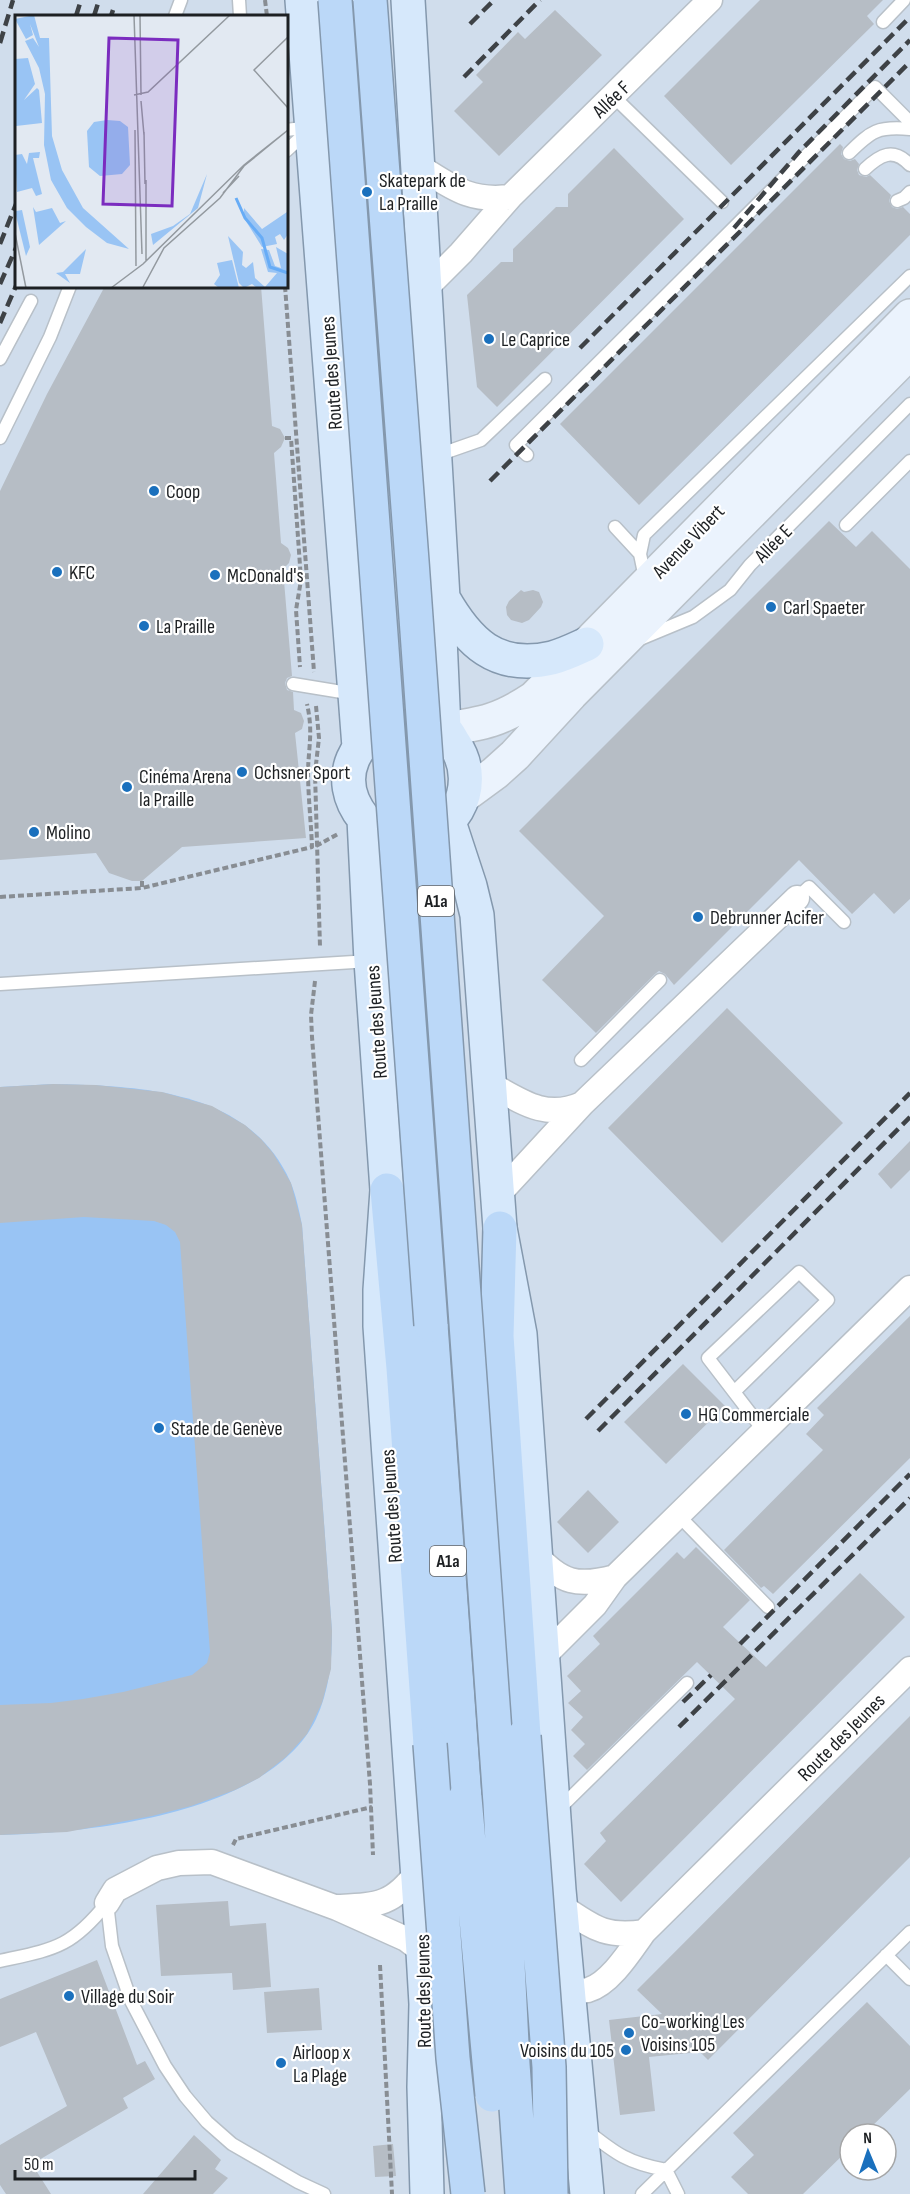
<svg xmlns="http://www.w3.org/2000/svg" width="910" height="2194" font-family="'Sofia Sans Condensed',sans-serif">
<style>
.built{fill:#d0ddec;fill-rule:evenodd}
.green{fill:#99c4f4}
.building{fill:#b6bdc5}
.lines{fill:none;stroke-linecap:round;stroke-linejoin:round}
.lane-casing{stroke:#b8c0c8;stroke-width:15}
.street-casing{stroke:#b8c0c8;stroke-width:27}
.secondary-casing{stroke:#b8c0c8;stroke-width:36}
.primary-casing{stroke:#8498ad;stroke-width:36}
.highway-casing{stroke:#8498ad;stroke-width:36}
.path{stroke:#888d93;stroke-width:4;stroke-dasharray:6 3;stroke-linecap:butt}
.lane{stroke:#fff;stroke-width:12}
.street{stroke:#fff;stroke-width:24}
.secondary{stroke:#ebf3fd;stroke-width:33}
.primary{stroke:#d6e8fb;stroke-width:33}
.highway{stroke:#bbd8f8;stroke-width:33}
.rail{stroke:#3e4246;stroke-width:4.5;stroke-dasharray:12 6;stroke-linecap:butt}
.highway-bridge-casing{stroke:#8498ad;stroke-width:36;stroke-linecap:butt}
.highway-bridge{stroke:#bbd8f8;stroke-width:33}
.poi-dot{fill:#1a70bd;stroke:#fff;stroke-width:2}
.labels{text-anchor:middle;stroke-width:4.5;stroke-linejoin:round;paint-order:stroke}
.shield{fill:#fff;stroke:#616365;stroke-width:1.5}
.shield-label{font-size:18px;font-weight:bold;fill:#1d2023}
.street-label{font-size:20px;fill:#1d2023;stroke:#fff}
.poi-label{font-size:20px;fill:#1d2023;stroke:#fff;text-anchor:start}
.inset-river{fill:none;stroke:#67acf6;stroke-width:3}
.inset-road{fill:none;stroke:#93999f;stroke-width:1.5}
.view{fill:#7b2cbf;fill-opacity:0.15;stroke:#7b2cbf;stroke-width:3}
.inset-edge{fill:none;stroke:#1d2023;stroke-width:3}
</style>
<rect width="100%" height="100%" fill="#e2e9f2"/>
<path class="built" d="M0 0H910V2194H0ZM16 16H286V286H16ZM850 2134H886V2170H850Z"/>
<path class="green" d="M53 1084C140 1086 248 1089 290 1181 296 1195 299 1210 302 1225L332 1631C332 1662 329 1691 316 1719 271 1813 92 1833 0 1835V1087Z"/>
<path class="building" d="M760 0H883L867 16 874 24 731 165 664 96Z
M555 10 602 55 499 156 454 111 483 82 476 75 518 32 525 39Z
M840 144 843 147 841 154 844 159 850 161 855 159 859 164 857 170 859 175 866 177 870 175 891 195 889 201 892 207 897 209 903 207 910 214V235L639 505 560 424Z
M614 148 684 219 497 407 477 387 467 295 501 262H513V249L556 207H568V194Z
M105 286H261L272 426 280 429 285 438 281 447 274 453 281 543 288 548 291 555 289 563 283 569 292 676 287 678 285 683 287 690 293 692 294 710 301 713 304 721 302 729 295 733 306 838 182 847 142 881H132L109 873 96 853 0 860V491L47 394Z
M829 521 856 547 872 531 910 569V899L894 914 874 893 852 914 799 860 674 985 665 974 659 971 655 974 596 1033 542 980 604 916 519 831Z
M521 590 524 592 533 590 539 592 543 602 541 607 529 620 522 623 511 620 507 615 506 607 509 601Z
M727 1008 843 1123 722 1243 608 1128Z
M53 1084 96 1085 162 1092 212 1106 245 1125 261 1139 273 1153 291 1183 302 1225 332 1631 331 1669 322 1703 307 1734 286 1757 259 1778 235 1790 191 1806 152 1816 67 1832 0 1835V1705L51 1703 83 1699 123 1692 192 1675 207 1663 210 1652 180 1242 175 1232 166 1225 154 1221 84 1217 0 1223V1087Z
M910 1141V1170L891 1189 878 1174Z
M910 1316V1458L773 1594 764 1586 761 1588 724 1550 823 1450 806 1434 824 1415 817 1408Z
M683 1364 725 1406 666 1464 624 1422Z
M588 1490 619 1522 588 1553 557 1522Z
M696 1547 750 1600 723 1627 766 1667 860 1573 905 1617 621 1902 584 1864 606 1841 600 1833 735 1699 697 1662 587 1770 573 1756 585 1744 571 1730 583 1717 568 1703 581 1691 567 1676 600 1644 593 1636 677 1552 684 1559Z
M910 1716V1857L708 2060 700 2052 649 2057 655 2111 620 2115 609 2020 662 2014 637 1990Z
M228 1901 230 1926 266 1923 271 1987 233 1990 232 1973 161 1976 156 1905Z
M97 1960 137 2065 145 2061 155 2079 123 2098 128 2108 32 2164 51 2194H6L0 2185V2145L67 2106 36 2032 0 2047V1999Z
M319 1988 322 2030 267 2033 264 1992Z
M867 2002 910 2046V2089L864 2134H850V2148L803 2194H748L731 2177 754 2155 733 2133Z
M194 2135 221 2160 215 2169 228 2178 213 2194H143Z
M393 2144 396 2176 375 2177 373 2146Z"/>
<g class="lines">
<defs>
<path id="lane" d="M239 0 240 16
M175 16 181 0
M883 22 904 0
M613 96 722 202
M286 130 311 127
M286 151 307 132
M849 153C871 131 878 126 910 129
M865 169C880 155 893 147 910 165
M897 201 904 198 910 192
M0 359 31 301
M0 438 50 337 70 286
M438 455 481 440 545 379
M527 455 516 445 875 87 910 122
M846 525 910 461
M615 527 640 554
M645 578 640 554 644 535 910 276
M640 639 693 617 730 590 750 565 910 404
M293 684 354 694
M797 898 809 887 844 922
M0 984 370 961
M581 1060 660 980
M734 1392 828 1300 799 1272 708 1358 764 1431
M678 1515 768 1607
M557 1811 687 1683
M107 1903 112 1946 131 2001 165 2066 185 2096 207 2122 232 2144 298 2182 324 2194
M886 1955 910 1979
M0 1961C54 1949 71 1948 107 1903
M586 2130C616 2154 628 2163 666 2170
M666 2170 678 2194
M642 2194 910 1932"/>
<path id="street" d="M418 166C452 187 469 202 510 197
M424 290 461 253 510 197 710 0
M490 1084C522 1102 546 1120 582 1104
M498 1195 582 1104 797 898
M536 1555C561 1583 578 1587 615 1577
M543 1657 595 1605 615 1577 910 1288
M107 1903 115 1890 157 1868 179 1863 212 1862 337 1908 406 1939 423 1952
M561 1906C593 1927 604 1938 644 1932
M338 1907C378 1905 393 1905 418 1871
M569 1991C575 1991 583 1991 588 1990 610 1984 631 1950 644 1932L910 1669"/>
<path id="secondary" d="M444 729C483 724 501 720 534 698L910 316
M465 795 495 773 515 755 571 694 910 352"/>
<path id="primary" d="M302 0 359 747
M408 0 443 598 440 638 444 729
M443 598C468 642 496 671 552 658 564 655 576 649 587 644
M401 721C415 722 430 721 442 728 448 731 451 739 455 745 483 787 451 845 400 837 387 835 373 829 364 819 331 778 355 733 401 721Z
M364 819 371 961 387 1190 380 1290V1326L423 1952 426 2004 424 2087 427 2194
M449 822 470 886 477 915 500 1228 520 1334 559 1890 587 2194"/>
<path id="highway" d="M387 1190 403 1368 430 1744
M500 1228 497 1336 524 1736
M431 1325 465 1798"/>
</defs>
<use href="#lane" class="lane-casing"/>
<use href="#street" class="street-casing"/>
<use href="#secondary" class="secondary-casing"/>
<use href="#primary" class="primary-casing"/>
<use href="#highway" class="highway-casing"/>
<path class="path" d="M265 0 267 16
M285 286 314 672
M285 438H291L301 580 296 610 300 667
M316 706 319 738 315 773 320 947
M316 846 338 834
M142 881V888
M0 897 142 888 312 847C311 821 308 796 308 770 309 744 313 731 307 704
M315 981 311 1015 312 1037 370 1784 373 1855
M233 1845 236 1839 372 1807
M380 1965 392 2194"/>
<use href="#lane" class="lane"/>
<use href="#street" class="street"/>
<use href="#secondary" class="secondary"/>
<use href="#primary" class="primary"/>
<use href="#highway" class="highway"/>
<path class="rail" d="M76 16 81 0
M94 16 99 0
M111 16 113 10
M470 24 494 0
M0 43 13 0
M464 77 540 0
M734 228 799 152 910 40
M0 244 16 204
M0 284 16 248
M0 323 16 286
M580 348 910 17
M490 481 910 62
M586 1419 910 1093
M598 1431 910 1117
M740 1644 910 1474
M683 1702 711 1675
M679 1727 910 1498"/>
<defs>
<path id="highway-bridge" d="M335 0 431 1325
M370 0 412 561 500 1803 513 2064 522 2194
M524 1736 549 2067 551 2194
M430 1744 453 2058 468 2194
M465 1798 492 2095"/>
</defs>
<use href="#highway-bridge" class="highway-bridge-casing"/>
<use href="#highway-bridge" class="highway-bridge"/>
</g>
<g class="poi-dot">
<circle cx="367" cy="192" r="6"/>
<circle cx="489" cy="339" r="6"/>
<circle cx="154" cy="491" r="6"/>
<circle cx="57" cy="572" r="6"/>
<circle cx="215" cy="575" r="6"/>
<circle cx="771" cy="607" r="6"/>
<circle cx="144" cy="626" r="6"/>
<circle cx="242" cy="772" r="6"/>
<circle cx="127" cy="787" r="6"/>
<circle cx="34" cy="832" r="6"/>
<circle cx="698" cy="917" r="6"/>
<circle cx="686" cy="1414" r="6"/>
<circle cx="159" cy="1428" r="6"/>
<circle cx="69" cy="1996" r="6"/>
<circle cx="629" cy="2033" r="6"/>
<circle cx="626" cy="2050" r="6"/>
<circle cx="281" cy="2063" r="6"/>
</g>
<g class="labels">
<g class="shield">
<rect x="418" y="886" width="36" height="30" rx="4.5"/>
<rect x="430" y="1546" width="36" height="30" rx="4.5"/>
</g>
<g class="shield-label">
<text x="436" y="907">A1a</text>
<text x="448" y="1567">A1a</text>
</g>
<g class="street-label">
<text transform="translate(611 99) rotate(-44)" y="7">Allée F</text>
<text transform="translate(331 373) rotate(-94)" y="7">Route des Jeunes</text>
<text transform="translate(688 541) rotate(-46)" y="7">Avenue Vibert</text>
<text transform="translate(773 543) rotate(-45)" y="7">Allée E</text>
<text transform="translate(376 1022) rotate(-94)" y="7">Route des Jeunes</text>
<text transform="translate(391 1506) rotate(-94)" y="7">Route des Jeunes</text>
<text transform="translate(841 1737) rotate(-45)" y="7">Route des Jeunes</text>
<text transform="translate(423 1991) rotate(-91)" y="7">Route des Jeunes</text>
</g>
<g class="poi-label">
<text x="379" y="187">Skatepark de<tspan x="379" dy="23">La Praille</tspan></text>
<text x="501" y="346">Le Caprice</text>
<text x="166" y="498">Coop</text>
<text x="69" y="579">KFC</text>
<text x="227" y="582">McDonald's</text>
<text x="783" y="614">Carl Spaeter</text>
<text x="156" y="633">La Praille</text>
<text x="254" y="779">Ochsner Sport</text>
<text x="139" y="783">Cinéma Arena<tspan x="139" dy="23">la Praille</tspan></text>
<text x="46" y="839">Molino</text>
<text x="710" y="924">Debrunner Acifer</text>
<text x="698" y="1421">HG Commerciale</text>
<text x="171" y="1435">Stade de Genève</text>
<text x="81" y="2003">Village du Soir</text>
<text x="641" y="2028">Co-working Les<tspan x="641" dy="23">Voisins 105</tspan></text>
<text x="614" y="2057" text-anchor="end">Voisins du 105</text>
<text x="293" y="2059">Airloop x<tspan x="293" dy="23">La Plage</tspan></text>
</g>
</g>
<g transform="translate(15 15)">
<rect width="273" height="273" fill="#e2e9f2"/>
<path d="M19 0 25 23H34L37 121 47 155 68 193 114 234 92 228 71 212 52 193 36 165 29 130 30 79 24 53 10 26 18 23 24 32 15 9 18 20 11 24 0 4ZM13 43 20 69 9 85 22 73 24 75 27 108 1 111 0 44ZM92 105 105 106 113 112 115 150 107 159 85 161 74 152 72 116 79 107ZM25 137 24 143H18L27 179 21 181 17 173 2 177 0 140 7 139 12 149 14 138ZM192 159 183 193 138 230 136 219 158 211 175 199ZM18 192 21 197 37 193 45 208 51 206 24 230ZM229 193 247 214 272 197 273 219 269 225 265 219 260 222 262 229 247 232 229 203ZM7 195 15 232 11 241 1 201V196ZM213 221 228 237 227 250 231 253 238 247 240 263 250 272 262 258 253 257 246 234 254 235 260 251 266 253 261 232 273 239V273H242L237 269 229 273 224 268ZM71 234 65 259H50L55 268 41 258 48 257ZM217 245 224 273H204L199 269 205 260 202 248Z" fill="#99c4f4"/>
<path class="inset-river" d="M221 183 230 203 247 223 255 252 273 258"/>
<path class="inset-road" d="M119 0 127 239M125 0 126 80M273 22 239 55 273 93M119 80 133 77 215 0M126 86 129 120M120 115 121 251M129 117 130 169M208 178 224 161M0 218 11 273M131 246V165M128 272 149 233 205 183 229 151 273 115M96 273 128 249 229 150 273 115"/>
<path class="view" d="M94 23 163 25 157 191 88 189Z"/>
<rect width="273" height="273" class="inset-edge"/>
</g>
<g transform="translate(868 2152) rotate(358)"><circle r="28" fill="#ffffff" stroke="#a5a6a7" stroke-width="1.5"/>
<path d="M0-4.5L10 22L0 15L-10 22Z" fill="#1a70bd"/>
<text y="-9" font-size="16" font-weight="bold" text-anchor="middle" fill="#1d2023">N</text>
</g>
<path d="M15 2170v9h180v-9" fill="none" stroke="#1d2023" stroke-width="3"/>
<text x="24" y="2170" font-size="18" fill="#1d2023" stroke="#ffffff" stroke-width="4.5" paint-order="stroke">50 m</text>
</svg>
